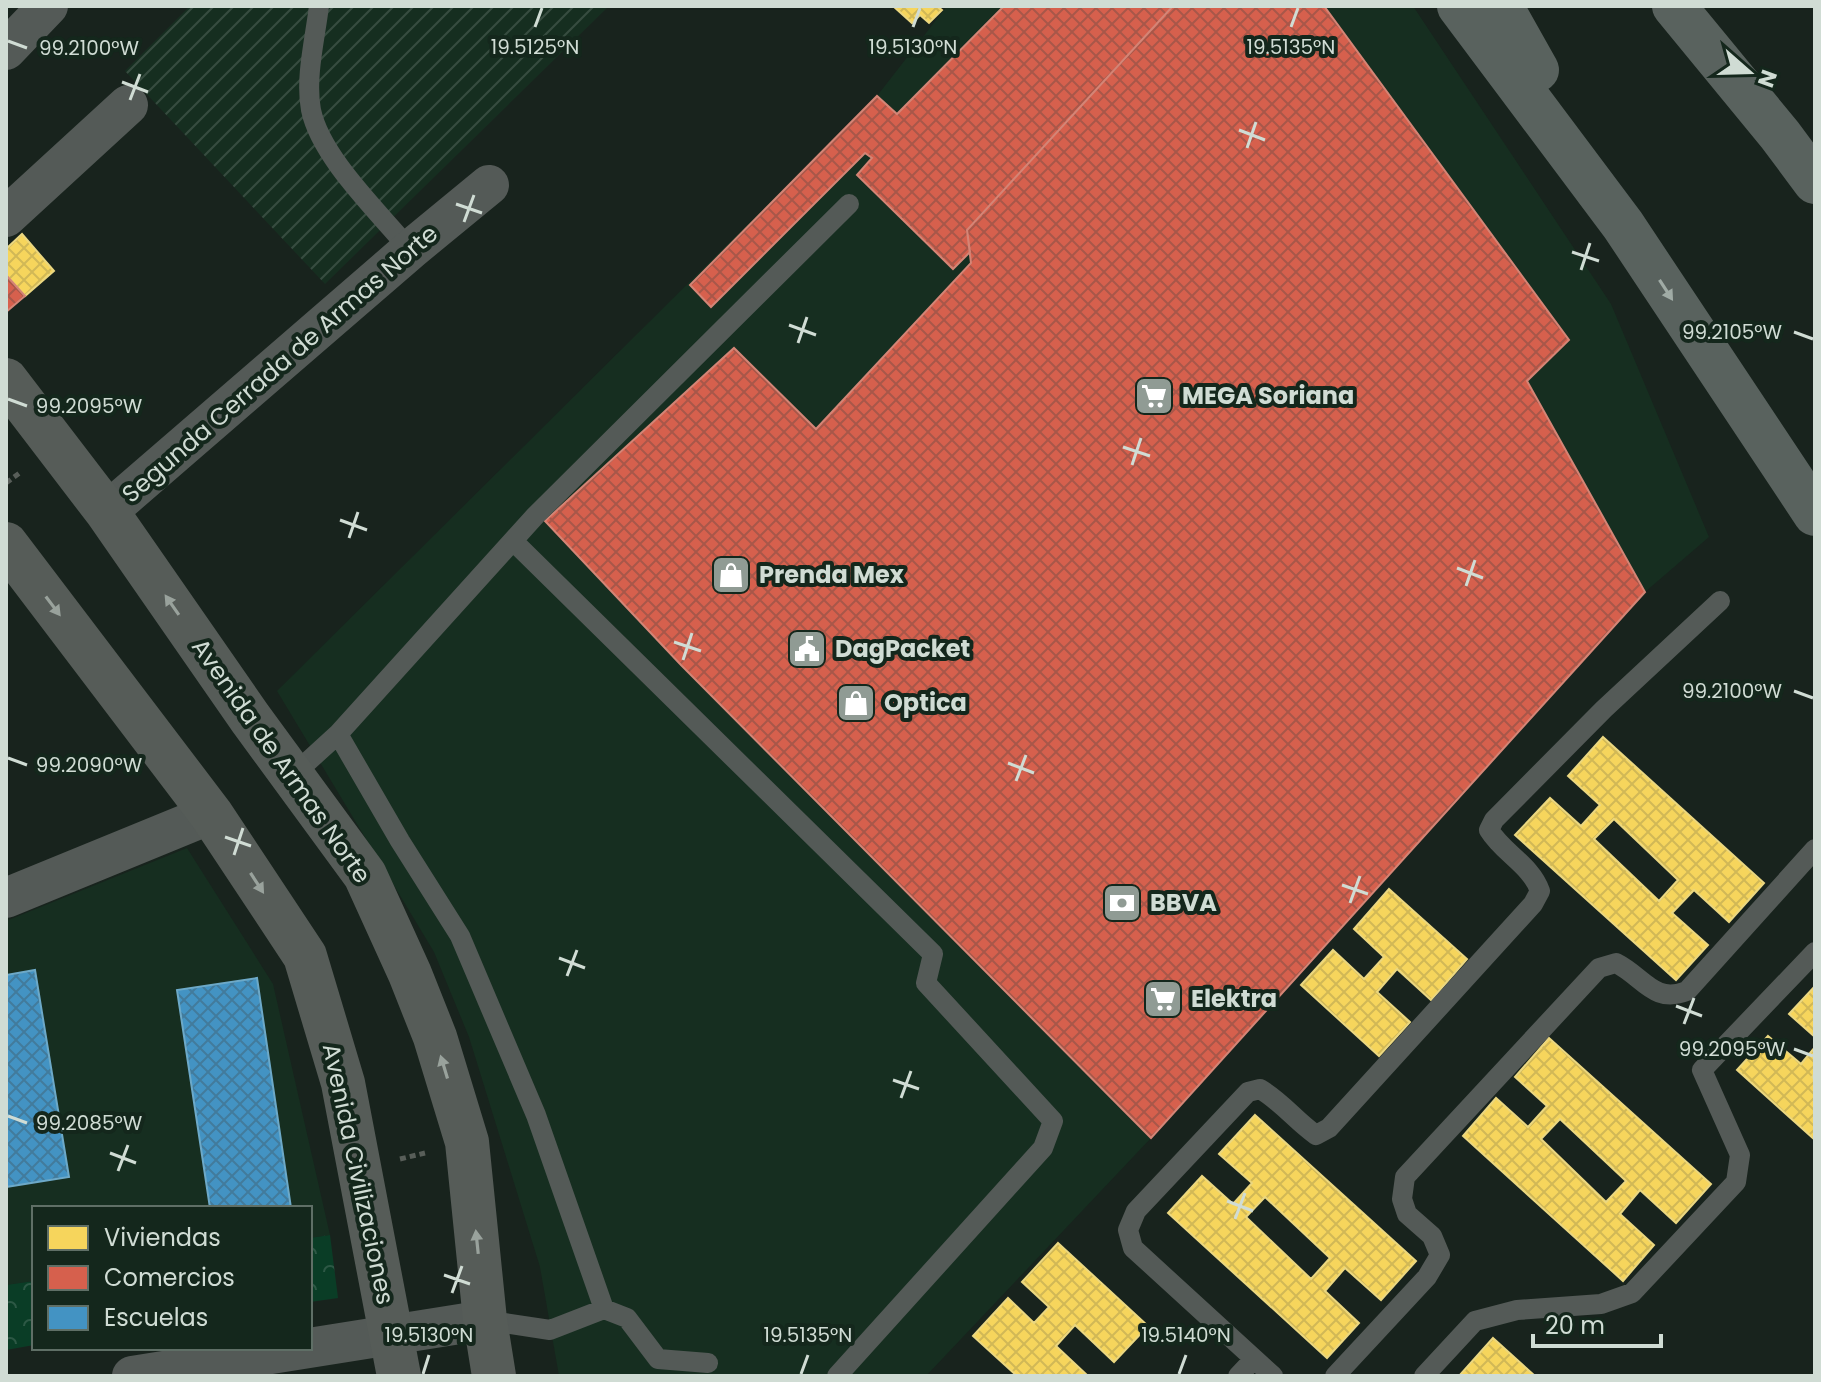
<svg xmlns="http://www.w3.org/2000/svg" width="1821" height="1382" font-family="Poppins,sans-serif">
<style>
.built{fill:#162e20}
.industrial{fill:url(#industrial-furrows)}
.park{fill:url(#park-crowns)}
.homes{fill:url(#homes-cross-hatch);stroke:#ebd780;stroke-width:2;fill-rule:evenodd}
.shops{fill:url(#shops-cross-hatch);stroke:#d48576;stroke-width:2}
.schools{fill:url(#schools-cross-hatch);stroke:#6da9c8;stroke-width:2}
.lines{fill:none;stroke-linecap:round;stroke-linejoin:round}
.path{stroke:#585e59;stroke-width:5;stroke-dasharray:6 4;stroke-linecap:butt}
.service{stroke:#545a57;stroke-width:20}
.minor{stroke:#545a57;stroke-width:40}
.secondary{stroke:#565c58;stroke-width:44}
.motorway{stroke:#59625e;stroke-width:44}
.oneway{fill:#a0aba5}
.oneway2{fill:#99a29c}
.ticks{fill:none;stroke:#d0dcd4;stroke-width:3}
.labels{text-anchor:middle;stroke-width:8;stroke-linejoin:round;paint-order:stroke}
.street-label{font-size:24px;fill:#d0dcd4;stroke:#14271c}
.poi-label{font-size:24px;font-weight:bold;fill:#d0dcd4;stroke:#14271c;text-anchor:start}
.ticks-label{font-size:20px;text-anchor:middle;fill:#d0dcd4;stroke:#14271c;stroke-width:8;stroke-linejoin:round;paint-order:stroke}
</style>
<defs>
<pattern id="industrial-furrows" width="10" height="10" patternUnits="userSpaceOnUse" patternTransform="scale(2)"><rect width="10" height="10" fill="#162e20"/><path d="M-1 1l2-2M0 10L10 0M9 11l2-2" fill="none" stroke="#374c40"/></pattern>
<pattern id="park-crowns" width="20" height="18" patternUnits="userSpaceOnUse" patternTransform="scale(2)"><rect width="20" height="18" fill="#0a3d26"/><path d="M2 6a3 3 0 1 1 6 0M12 15a3 3 0 1 1 6 0" fill="none" stroke="#2d5845"/></pattern>
<pattern id="homes-cross-hatch" width="8" height="8" patternUnits="userSpaceOnUse" patternTransform="scale(2)"><rect width="8" height="8" fill="#f6d55c"/><path d="M0 0l8 8M0 8l8-8" fill="none" stroke="#d1b856"/></pattern>
<pattern id="shops-cross-hatch" width="8" height="8" patternUnits="userSpaceOnUse" patternTransform="scale(2)"><rect width="8" height="8" fill="#d6604d"/><path d="M0 0l8 8M0 8l8-8" fill="none" stroke="#a85749"/></pattern>
<pattern id="schools-cross-hatch" width="8" height="8" patternUnits="userSpaceOnUse" patternTransform="scale(2)"><rect width="8" height="8" fill="#4393c3"/><path d="M0 0l8 8M0 8l8-8" fill="none" stroke="#427b9c"/></pattern>
</defs>
<rect width="100%" height="100%" fill="#18231d"/>
<path class="built" d="M947 6H1413L1611 304 1709 537 1645 592 1151 1138 926 1376H559L540 1267 469 1037 434 952 277 691 877 96Z
M187 848 273 984 330 1235 310 1238V1208H34V1281L6 1285V921Z"/>
<path class="industrial" d="M190 6H609L325 284 125 71Z"/>
<path class="park" d="M330 1235 338 1298 310 1302V1238Z
M34 1281V1345L6 1350V1285Z"/>
<path class="homes" d="M893 6H937L942 10 929 23 920 15 912 23Z
M22 234 54 271 25 296 6 275V249Z
M1603 737 1764 883 1729 922 1694 890 1672 913 1708 945 1676 980 1515 835 1550 798 1581 826 1600 805 1568 776ZM1614 819 1678 880 1659 901 1594 839Z
M1389 889 1467 959 1431 1000 1397 969 1377 992 1410 1022 1379 1056 1301 985 1333 950 1364 979 1384 957 1354 929Z
M1815 986V1037L1789 1014Z
M1768 1036 1801 1064 1815 1047V1074L1812 1077 1815 1080V1140L1737 1070Z
M1549 1038 1711 1184 1676 1223 1640 1190 1620 1214 1654 1245 1623 1281 1463 1136 1496 1098 1528 1127 1547 1106 1515 1077ZM1560 1119 1626 1181 1606 1202 1541 1139Z
M1255 1115 1416 1261 1381 1300 1345 1268 1325 1291 1359 1323 1327 1358 1168 1213 1202 1176 1233 1204 1252 1183 1219 1154ZM1265 1197 1330 1258 1311 1279 1246 1217Z
M1058 1243 1148 1326 1114 1362 1075 1325 1056 1346 1088 1376H1017L973 1336 1008 1298 1034 1323 1049 1307 1022 1282Z
M1493 1338 1535 1376H1459Z"/>
<path class="shops" d="M1004 6H1173L967 230 970 252 953 269 857 175 872 158 865 153 711 307 690 285 877 96 897 114Z
M1173 6H1324L1569 340 1527 381 1645 592 1151 1138 681 665 545 521 734 348 816 429 971 263 967 230Z
M6 275 25 296 6 312Z"/>
<path class="schools" d="M35 970 69 1177 6 1187V975Z
M257 978 291 1208H210L177 990Z"/>
<g class="lines">
<path class="path" d="M6 483 21 472
M400 1159 425 1153"/>
<path class="service" d="M319 6C315 39 305 78 311 110 321 158 379 212 410 250
M513 541 933 954 926 983 1053 1121 1043 1148 837 1376
M338 734 400 841 460 936 536 1115 604 1309
M293 775 338 734 536 515 849 204
M485 1320 550 1330 604 1309 627 1318 658 1359 708 1363
M1238 1376 1254 1359
M1273 1376 1133 1248 1128 1230 1136 1211 1248 1092 1260 1089C1281 1101 1296 1121 1316 1135L1329 1128 1533 904 1540 891C1531 865 1503 853 1489 830L1494 820 1604 709 1720 601
M1335 1376 1427 1277 1440 1255 1432 1236 1407 1214 1402 1199 1405 1177 1599 968 1616 963C1644 977 1653 1004 1687 991L1815 849
M1424 1376 1475 1321 1517 1310 1601 1304 1632 1293 1736 1182 1740 1155 1702 1070 1815 952"/>
<path class="minor" d="M6 50 48 6
M6 217 128 105
M107 512 410 250 489 185
M6 898 211 814
M132 1376 485 1320"/>
<path class="secondary" d="M6 380 107 512 250 718 365 875 410 974 435 1037 467 1142 485 1320 494 1376
M6 544 211 814 305 956 343 1083 399 1376"/>
<path class="motorway" d="M1459 6 1623 225 1815 514
M1501 6 1537 70
M1674 6 1780 135 1815 182"/>
</g>
<defs><path id="oneway-solid" d="M-6-.8H1V-3.2L6.5 0L1 3.2V.8H-6Z" transform="scale(2)"/></defs>
<use class="oneway" href="#oneway-solid" transform="translate(1666 290) rotate(57)"/>
<g class="oneway2">
<use href="#oneway-solid" transform="translate(172 605) rotate(-125)"/>
<use href="#oneway-solid" transform="translate(53 606) rotate(53)"/>
<use href="#oneway-solid" transform="translate(257 883) rotate(57)"/>
<use href="#oneway-solid" transform="translate(444 1067) rotate(-107)"/>
<use href="#oneway-solid" transform="translate(477 1242) rotate(-96)"/>
</g>
<path class="ticks" d="M535 27 542 8M913 27 920 8M1291 27 1298 8M8 41 27 48M122 82 148 92M130 100 140 74M1239 130 1265 140M1247 148 1256 122M456 204 482 213M464 222 474 195M1572 252 1599 261M1581 270 1590 243M789 325 816 335M1794 332 1813 339M798 343 807 317M8 399 27 406M1123 447 1150 456M1132 465 1141 438M340 520 367 530M349 538 358 512M1457 568 1483 578M1466 586 1475 560M674 642 701 651M683 660 692 633M1794 691 1813 698M8 758 27 765M1008 763 1034 773M1016 781 1026 755M225 837 251 846M234 855 243 828M1342 885 1368 894M1350 903 1360 876M559 958 585 968M567 976 577 950M1676 1006 1702 1016M1684 1024 1694 998M1794 1049 1813 1056M893 1080 919 1089M901 1098 911 1071M8 1116 27 1123M110 1153 136 1163M118 1171 128 1145M1227 1201 1253 1211M1235 1219 1245 1193M444 1275 470 1284M452 1293 462 1266M423 1374 429 1355M801 1374 808 1355M1179 1374 1186 1355"/>
<defs>
<symbol id="supermarket-square" viewBox="-11 -11 22 22"><rect x="-9" y="-9" width="18" height="18" rx="4" fill="#909b94" stroke="#14271c"/><path d="M-6-5.5h2.5l.6 2H6L4.5 2H-2.5L-4.4-4H-6ZM-1.5 3.2a1.3 1.3 0 1 0 .1 0ZM3 3.2a1.3 1.3 0 1 0 .1 0Z" fill="#fff"/></symbol>
<symbol id="shop-square" viewBox="-11 -11 22 22"><rect x="-9" y="-9" width="18" height="18" rx="4" fill="#909b94" stroke="#14271c"/><path d="M-5-2.5h2.3a2.7 3.5 0 0 1 5.4 0H5L5.5 6h-11ZM-1.5-2.5h3a1.5 2.3 0 0 0-3 0Z" fill="#fff"/></symbol>
<symbol id="civic-square" viewBox="-11 -11 22 22"><rect x="-9" y="-9" width="18" height="18" rx="4" fill="#909b94" stroke="#14271c"/><path d="M-.6-6.5H3V-4.5H.6V-3L4-1V1h2V6H-6V1h2V-1L-.6-3ZM-1.2 2.5V6h2.4V2.5Z" fill="#fff"/></symbol>
<symbol id="bank-square" viewBox="-11 -11 22 22"><rect x="-9" y="-9" width="18" height="18" rx="4" fill="#909b94" stroke="#14271c"/><path d="M-6-4H6V4H-6ZM0-2.3a2.3 2.3 0 1 0 0 4.6a2.3 2.3 0 1 0 0-4.6Z" fill="#fff"/></symbol>
</defs>
<g fill-rule="evenodd">
<use href="#supermarket-square" x="1132" y="374" width="44" height="44"/>
<use href="#shop-square" x="709" y="553" width="44" height="44"/>
<use href="#civic-square" x="785" y="627" width="44" height="44"/>
<use href="#shop-square" x="834" y="681" width="44" height="44"/>
<use href="#bank-square" x="1100" y="881" width="44" height="44"/>
<use href="#supermarket-square" x="1141" y="977" width="44" height="44"/>
</g>
<g class="labels">
<g class="street-label">
<text transform="translate(280 364) rotate(-41)" y="8">Segunda Cerrada de Armas Norte</text>
<text transform="translate(281 761) rotate(55)" y="8">Avenida de Armas Norte</text>
<text transform="translate(358 1174) rotate(78)" y="8">Avenida Civilizaciones</text>
</g>
<g class="poi-label">
<text x="1182" y="404">MEGA Soriana</text>
<text x="759" y="583">Prenda Mex</text>
<text x="835" y="657">DagPacket</text>
<text x="884" y="711">Optica</text>
<text x="1150" y="911">BBVA</text>
<text x="1191" y="1007">Elektra</text>
</g>
</g>
<g class="ticks-label">
<text x="535" y="54">19.5125°N</text>
<text x="913" y="54">19.5130°N</text>
<text x="1291" y="54">19.5135°N</text>
<text x="89" y="55">99.2100°W</text>
<text x="1732" y="339">99.2105°W</text>
<text x="89" y="413">99.2095°W</text>
<text x="1732" y="698">99.2100°W</text>
<text x="89" y="772">99.2090°W</text>
<text x="1732" y="1056">99.2095°W</text>
<text x="89" y="1130">99.2085°W</text>
<text x="429" y="1342">19.5130°N</text>
<text x="808" y="1342">19.5135°N</text>
<text x="1186" y="1342">19.5140°N</text>
</g>
<rect width="1821" height="1382" fill="none" stroke="#d0dcd4" stroke-width="16"/>
<rect x="32" y="1206" width="280" height="144" fill="#14271c" stroke="#5f6f66" stroke-width="2"/>
<rect x="48" y="1226" width="40" height="24" fill="#f6d55c" stroke="#5f6f66" stroke-width="2"/>
<text x="104" y="1246" font-size="24" fill="#d0dcd4">Viviendas</text>
<rect x="48" y="1266" width="40" height="24" fill="#d6604d" stroke="#5f6f66" stroke-width="2"/>
<text x="104" y="1286" font-size="24" fill="#d0dcd4">Comercios</text>
<rect x="48" y="1306" width="40" height="24" fill="#4393c3" stroke="#5f6f66" stroke-width="2"/>
<text x="104" y="1326" font-size="24" fill="#d0dcd4">Escuelas</text>
<g transform="translate(1749 72) rotate(110)" stroke="#14271c" stroke-width="6" paint-order="stroke">
<path d="M0-6L14 30L0 20L-14 30Z" fill="#d0dcd4"/>
<text y="-12" font-size="22" font-weight="bold" text-anchor="middle" fill="#d0dcd4">N</text>
</g>
<path d="M1533 1334v12h128v-12" fill="none" stroke="#d0dcd4" stroke-width="4"/>
<text x="1545" y="1334" font-size="24" fill="#d0dcd4" stroke="#14271c" stroke-width="6" paint-order="stroke">20 m</text>
</svg>
